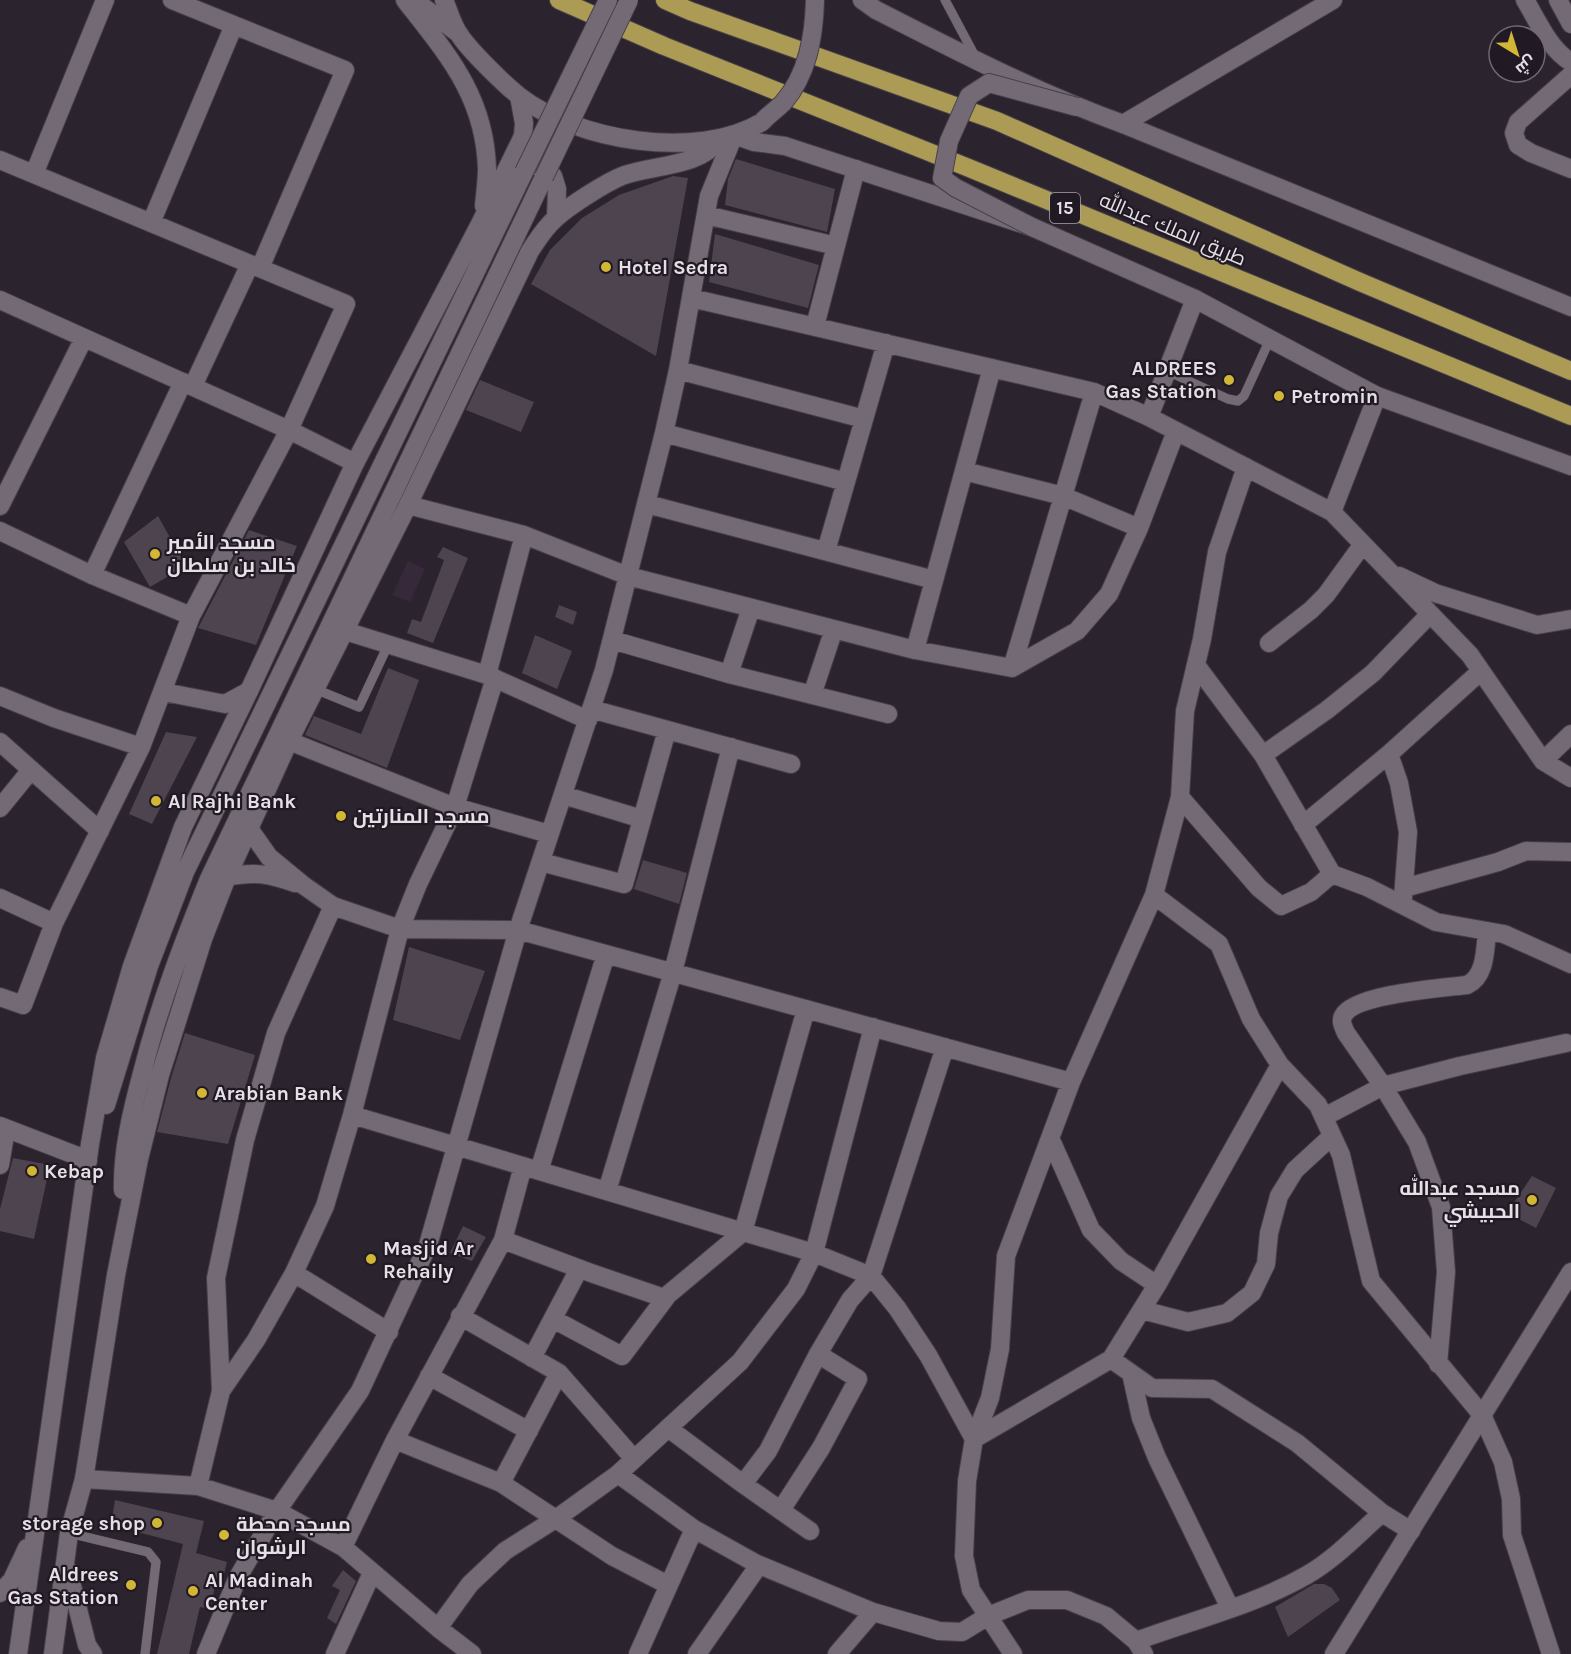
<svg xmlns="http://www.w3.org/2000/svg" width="1571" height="1654" font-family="Karla,Cairo,sans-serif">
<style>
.built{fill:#362939}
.building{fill:#4d444f}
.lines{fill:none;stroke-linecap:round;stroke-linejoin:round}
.lane-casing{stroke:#453f47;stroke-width:10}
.street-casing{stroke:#453f47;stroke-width:20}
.secondary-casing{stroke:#453f47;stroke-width:20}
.highway-casing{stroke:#453f47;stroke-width:20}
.lane{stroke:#746a76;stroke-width:9}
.street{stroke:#746a76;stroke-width:18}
.secondary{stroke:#746a76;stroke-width:18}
.highway{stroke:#ab9b55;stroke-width:18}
.secondary-bridge-casing{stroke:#453f47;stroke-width:20;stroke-linecap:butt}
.secondary-bridge{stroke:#746a76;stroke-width:18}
.poi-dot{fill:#d2b635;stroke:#211923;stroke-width:2}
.labels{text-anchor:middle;stroke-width:4.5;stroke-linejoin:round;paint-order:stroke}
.shield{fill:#211923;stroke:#aaa4ac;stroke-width:1.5}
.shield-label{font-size:18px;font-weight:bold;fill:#e5e0e6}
.street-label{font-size:20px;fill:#e5e0e6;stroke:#211923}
.poi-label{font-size:20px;font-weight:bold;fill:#e5e0e6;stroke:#211923;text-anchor:start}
</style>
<rect width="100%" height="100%" fill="#2b232d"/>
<path class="built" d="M408 561 425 569 410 602 392 595Z"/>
<path class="building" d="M736 159 835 189 827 232 725 205 728 179Z
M673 176 688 178 656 356 531 284 550 250 582 218 619 195Z
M715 234 819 265 808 308 709 282Z
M480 380 534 402 521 432 466 410Z
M158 516 186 566 150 587 124 542Z
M249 530 297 546 256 645 198 628Z
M443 547 468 558 433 643 407 633 412 619 421 622 444 560 437 557Z
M559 605 577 612 573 625 555 617Z
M535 635 572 651 557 689 522 673Z
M388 668 419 680 387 768 305 735 314 716 361 734Z
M166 732 197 737 152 824 129 814Z
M643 860 687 873 679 904 634 889Z
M409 947 485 971 460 1040 393 1020Z
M185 1033 255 1055 228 1144 157 1132 171 1078Z
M13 1158 50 1165 34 1239 0 1231V1209Z
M1532 1176 1556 1188 1536 1228 1507 1213Z
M463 1226 486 1237 472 1261 450 1253Z
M115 1500 204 1521 196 1553 227 1562 224 1574 218 1573 210 1609 200 1607 189 1654H157L183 1544 111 1525Z
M343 1570 356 1581 336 1624 327 1618 340 1590 332 1586Z
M1314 1584H1324L1332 1588 1340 1600 1288 1637 1275 1607Z"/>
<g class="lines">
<defs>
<path id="lane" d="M945 0 976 58
M1167 371 1228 399 1238 401 1244 396 1270 339
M315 689 359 707 388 645
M69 1533 148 1552 156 1562 145 1654"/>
<path id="street" d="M172 0 345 70 260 268
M1525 0C1538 21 1549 49 1571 62
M1558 0 1571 24
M1571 75 1518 122 1514 133 1518 145 1531 153 1571 169
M1123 124 1333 0
M0 160 346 304 289 430 191 616 141 747 54 923 23 1005 0 997
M34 174 105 0
M706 215 836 246
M151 223 234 25
M691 298 1094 392 1149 417 1332 512 1470 655 1543 761 1571 778
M0 300 289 430 355 463
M815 326 856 169
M678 370 864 419
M193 386 250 264
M1149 417 1195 299
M664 433 846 482
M964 471 1063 496 1139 528
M647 504 934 580
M408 505 524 535 628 576 915 650 1012 668 1094 392
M0 506 84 338
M1332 512 1377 396
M0 531 92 575 191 616
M826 551 886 343
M92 575 183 382
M1399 576 1435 593 1537 625 1571 619
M345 631 487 675 588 720
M612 640 729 674 751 608
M1269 643 1311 610 1326 595 1363 544
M915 650 992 368
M1012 668 1077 631 1109 594 1139 528 1176 431
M729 674 888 714
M487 675 524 535
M164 692 225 704 249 691
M812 695 834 629
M0 696 54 718 141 747
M591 709 791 764
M289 741 455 807 495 678
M0 742 100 831
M1389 754 1399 783 1408 832 1403 898
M1263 755 1327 710 1373 673 1430 614
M1543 761 1571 734
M563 795 642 819
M1180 797 1259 888 1281 906 1311 892 1332 874 1263 755 1196 665
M0 808 31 770
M1303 825 1389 754 1481 671
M250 830 269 857 303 885 333 906 400 929 518 930 1071 1082
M541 862 624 884 667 730
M1332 874 1367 887 1436 922 1504 934 1571 964
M227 877C255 871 269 874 295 883
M1404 888 1498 862 1526 851 1571 852
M1154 895 1219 944 1251 1019 1280 1065 1318 1105 1341 1155 1371 1281 1482 1415 1503 1462 1511 1499 1512 1535 1551 1654
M0 898 54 923
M352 1115 814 1253 871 1276 897 1308 928 1355 974 1439 967 1481 964 1556 971 1590 1013 1654
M1324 1117 1383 1086 1460 1066 1566 1043
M0 1126 88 1160
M1050 1138 1091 1230 1121 1261 1157 1285
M0 1165 6 1129
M539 1171 606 954
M607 1191 673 972 731 747
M503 1240 591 1273 664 1298 743 1232 806 1009
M294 1273 389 1332
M1142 1310 1188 1322 1227 1313 1252 1293 1266 1264 1269 1233 1279 1196 1295 1170 1332 1136
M460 1316 559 1373 634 1459
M553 1319 622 1356 667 1296
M532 1358 579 1269
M1111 1359 1152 1388 1212 1389 1297 1443 1382 1513 1411 1531
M1438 1364 1446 1272 1441 1207 1417 1142 1383 1086 1346 1033C1344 1028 1340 1022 1343 1016 1354 994 1443 988 1467 985 1486 976 1485 950 1487 931
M1131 1373 1141 1418 1157 1458 1230 1608
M429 1376 529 1431
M221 1391 256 1340 294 1273 325 1206 352 1115 400 929 418 884 455 807 549 834
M668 1428 743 1484 810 1531
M974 1439 990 1398 1000 1349 1006 1256 1071 1082 1154 895 1180 797 1185 711 1202 639 1217 552 1246 467
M974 1439 1111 1359 1157 1285 1280 1065
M395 1440 501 1483 612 1556 668 1585
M618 1474 694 1529 757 1564 873 1612 939 1631 962 1632 988 1616 1028 1600H1067L1106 1616 1136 1641 1144 1654
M84 1479 198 1486 277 1511 343 1547 438 1628 472 1654
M501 1483 559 1373
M743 1484 768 1451 818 1354 850 1300 871 1276 945 1047
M198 1486 221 1391 216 1278 245 1140 276 1033 333 906
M781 1510 821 1448 858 1379 818 1354
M343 1547 395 1440 503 1240 523 1166
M438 1628 470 1584 505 1551 557 1518 618 1474 740 1362 796 1289 814 1253 873 1027
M1136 1641C1193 1620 1255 1605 1307 1575 1335 1559 1358 1534 1382 1513
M206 1654 238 1577 277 1511 360 1391 428 1245 518 930 604 670 664 433 678 370 709 196 734 135
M335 1654 372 1573
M638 1654 694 1529
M697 1654 759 1565
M837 1654 873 1612"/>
<path id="secondary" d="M405 0C447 54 485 96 487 169 487 181 485 194 484 206
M414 0 458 33
M444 0C449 11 452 24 459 34 468 49 504 84 519 96 577 141 697 161 762 122
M862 0 876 10C957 51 1037 93 1123 124L1571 307
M734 135 754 142 785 146 1032 227 1195 299 1377 396 1571 466
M540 168 553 176 557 189 556 218
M106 1105 149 966 185 872 524 172
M123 1190C122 1151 132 1110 142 1073 159 1006 183 943 209 879L544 177
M68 1570 87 1645 93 1654
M0 1593 12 1580 27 1548
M18 1654 90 1144 105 1058 132 966 183 827 249 691 355 463 480 224 523 136 524 123 519 96
M53 1654 69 1533 84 1479 116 1275 139 1159 160 1075 203 939 227 877 289 741 408 505 530 251C538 239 545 227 556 218 569 206 605 183 622 176 653 164 700 168 719 139
M1334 1654 1571 1272"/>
<path id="highway" d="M559 0 664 46 969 168 1571 416
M665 0 690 11 997 121 1360 282 1571 371"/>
</defs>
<use href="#lane" class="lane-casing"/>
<use href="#street" class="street-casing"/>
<use href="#secondary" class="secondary-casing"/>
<use href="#highway" class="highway-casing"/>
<use href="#lane" class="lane"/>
<use href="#street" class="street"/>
<use href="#secondary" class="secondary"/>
<use href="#highway" class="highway"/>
<defs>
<path id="secondary-bridge" d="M762 122C768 115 777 109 783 103 808 74 814 36 815 0
M524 172 608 0
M544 177 629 0
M1032 227 956 188 942 178 949 141 969 96 989 83 1077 107"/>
</defs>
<use href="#secondary-bridge" class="secondary-bridge-casing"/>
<use href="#secondary-bridge" class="secondary-bridge"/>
</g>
<g class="poi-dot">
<circle cx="606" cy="267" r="6"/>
<circle cx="1229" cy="380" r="6"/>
<circle cx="1279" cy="396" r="6"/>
<circle cx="155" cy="554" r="6"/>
<circle cx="156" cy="801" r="6"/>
<circle cx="341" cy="816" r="6"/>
<circle cx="202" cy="1093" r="6"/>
<circle cx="32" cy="1171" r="6"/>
<circle cx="1532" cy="1200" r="6"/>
<circle cx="371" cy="1259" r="6"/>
<circle cx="157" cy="1523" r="6"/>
<circle cx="224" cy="1535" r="6"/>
<circle cx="131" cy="1585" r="6"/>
<circle cx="193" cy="1591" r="6"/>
</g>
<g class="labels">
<rect class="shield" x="1050" y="193" width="30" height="30" rx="4.5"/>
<g class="shield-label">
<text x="1065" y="214">15</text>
</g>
<g class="street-label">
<text transform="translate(1173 229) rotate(23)" y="7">طريق الملك عبدالله</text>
</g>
<g class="poi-label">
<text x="618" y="274">Hotel Sedra</text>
<text x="1217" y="375" text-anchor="end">ALDREES<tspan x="1217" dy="23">Gas Station</tspan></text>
<text x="1291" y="403">Petromin</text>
<text x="167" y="549">مسجد الأمير<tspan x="167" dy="23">خالد بن سلطان</tspan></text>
<text x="168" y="808">Al Rajhi Bank</text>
<text x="353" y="823">مسجد المنارتين</text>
<text x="214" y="1100">Arabian Bank</text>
<text x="44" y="1178">Kebap</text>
<text x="1520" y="1195" text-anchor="end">مسجد عبدالله<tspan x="1520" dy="23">الحبيشي</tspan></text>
<text x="383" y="1255">Masjid Ar<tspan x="383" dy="23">Rehaily</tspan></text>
<text x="145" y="1530" text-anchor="end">storage shop</text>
<text x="236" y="1531">مسجد محطة<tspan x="236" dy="23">الرشوان</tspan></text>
<text x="119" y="1581" text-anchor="end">Aldrees<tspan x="119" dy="23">Gas Station</tspan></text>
<text x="205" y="1587">Al Madinah<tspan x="205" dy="23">Center</tspan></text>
</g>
</g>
<g transform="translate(1517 54) rotate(142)"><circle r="28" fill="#211923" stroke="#6f6971" stroke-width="1.5"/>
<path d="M0-4.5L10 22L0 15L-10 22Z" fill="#d2b635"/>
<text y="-9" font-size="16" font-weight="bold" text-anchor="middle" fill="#e5e0e6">ش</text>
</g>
</svg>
